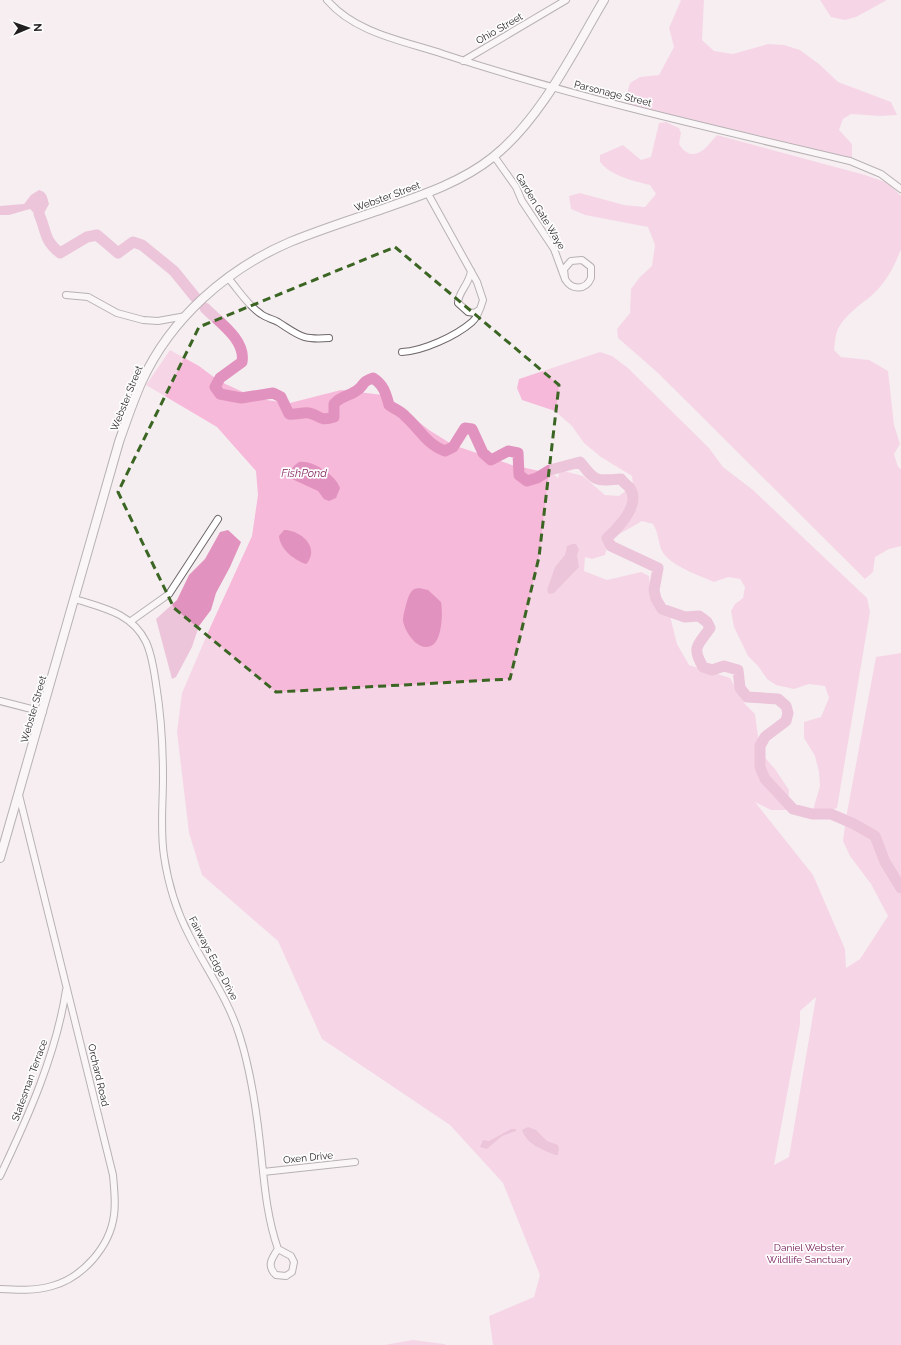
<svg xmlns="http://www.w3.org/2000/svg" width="901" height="1345" font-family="Raleway,sans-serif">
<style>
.green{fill:#f6b9d9;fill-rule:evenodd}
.water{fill:#e292be}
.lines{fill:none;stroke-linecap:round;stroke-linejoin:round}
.river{stroke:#e292be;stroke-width:11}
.minor-casing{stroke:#6e676b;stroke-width:8}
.tertiary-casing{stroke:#6e676b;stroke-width:10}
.minor{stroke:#fff;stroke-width:6}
.tertiary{stroke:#fff;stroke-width:8}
.marked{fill:none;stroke:#3b6523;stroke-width:3;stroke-dasharray:8 5;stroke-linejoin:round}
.labels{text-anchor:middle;stroke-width:3.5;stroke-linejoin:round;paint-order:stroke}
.street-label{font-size:10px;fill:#221f20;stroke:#fefdfe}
.park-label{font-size:10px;fill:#701250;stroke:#fefdfe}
.water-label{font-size:11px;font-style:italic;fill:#81255f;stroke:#fefdfe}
</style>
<rect width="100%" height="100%" fill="#f5eef1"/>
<path class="green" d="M681 0H704L702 40 714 51 733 54 768 44 784 45 800 50 819 64 838 82 891 102 897 115 881 116 851 114 843 119 839 130 852 144V159L631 105 625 100 630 83 640 77 659 75 674 47 669 28Z
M820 0H887L856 17 845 20 831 17Z
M666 122 679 128 681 133 679 144C693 166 707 147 717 135L865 175 888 183 901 196V249C894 267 886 283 871 296 860 305 845 315 838 329 835 335 835 344 834 350L841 357 869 360 888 371 894 425 900 444 894 454 898 467 901 469V546L889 549 875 557 873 572 865 579 658 373 618 338 617 329 630 313 631 289 640 277 652 266 655 245 648 227 585 215 571 209 569 196 580 193 624 205 645 207 656 194 650 185C634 181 611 176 600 162V155L623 145 641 160 651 157 659 123Z
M170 350 199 366 219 381 258 399 290 403 341 390 383 395 400 407 429 430 453 445 512 465 553 474 558 478 560 470 583 476 605 495 619 496 633 485 632 476 601 457 584 443 572 426 555 411 522 400 517 388 519 379 600 352 612 356 628 368 709 448 723 467 753 490 867 598 870 612 837 808 825 812 813 810 820 786 819 772 815 756 804 738V722L821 717 829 698 825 686 809 684 794 689 776 685 767 679 758 666 748 656 734 627 731 611 735 604 743 598 745 587 740 579 728 577 714 582C700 576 669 565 662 551 658 543 659 534 653 524L642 521 609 540 605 555 592 559 585 557 584 571 607 580 641 572 649 576 651 597 670 616 677 644 689 665 730 678 745 704 755 714 760 752 775 769 789 790 788 810H771L755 802 813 875 845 949 846 968 860 959 888 916 871 884 850 856 843 841 846 818 876 657 901 653V1345H493L489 1316 534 1297 540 1275 503 1183 450 1125 322 1039 278 941 202 875 189 833 177 732 182 693 209 630 252 536 258 495 256 471 217 427 146 385ZM816 997 789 1157 774 1165 800 1024V1011Z
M413 1340 444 1344 447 1345H384Z"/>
<path class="water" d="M39 190C47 192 47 197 49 204L43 215 45 228 38 225 35 214 30 209 9 215H0V206L24 204 31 195Z
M299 462C312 460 336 475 340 488L336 498 329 501 324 499 318 491 292 479 289 475C291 469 293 466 299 462Z
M228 530 241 542 230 567 216 593 211 610 199 626 192 647 176 677 172 679 156 619 177 600 189 575 205 559 220 532Z
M284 530C299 530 319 545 308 562L306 564C294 560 280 549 279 536Z
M572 544H576L579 550 577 555 579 567 554 593 549 594 547 590 555 567 565 555 567 546Z
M419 588 428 590 441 602C443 613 442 636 434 644 420 655 404 632 403 620 403 615 405 609 406 605 408 598 409 593 414 589Z
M528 1127 536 1130 547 1141 558 1145 559 1149 558 1155H555C543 1150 526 1144 522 1130Z
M511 1129H516V1131L502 1136 487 1149 480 1147 483 1140 489 1141Z"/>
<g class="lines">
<path class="river" d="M39 214C47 232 43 239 60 253L87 237 97 235 118 253 133 242 142 245 174 271 195 297
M205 308C219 322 246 340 242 362L220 378 215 387 220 394 241 398 273 393 281 397 289 414C295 415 303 412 309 413 320 415 319 422 334 417V404C342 395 348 397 356 391 365 386 360 382 373 378 384 385 386 394 389 405 394 409 401 411 405 416 419 428 427 445 445 451L453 447 465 428 472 429 483 453 491 460 508 451 518 453 519 475 527 481 537 478 550 470 580 462C596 482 595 481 621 479 623 482 627 485 630 488 641 505 619 527 607 538L611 546 658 568 654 590 656 599 662 609 685 617 699 616 707 622 710 628C698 646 691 646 703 667L712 670 724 666 738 670 740 688 747 697 778 699 786 706 788 713 786 721 765 737 760 746V767L765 779 793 809 812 814H831L854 824 875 836 885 862 901 888"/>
<defs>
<path id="minor" d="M327 0C355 33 404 41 443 54 577 98 714 129 850 161L881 174 901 189
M463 61 566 0
M494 156 516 187 522 201 554 249 565 279C572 291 586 290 591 278V267L582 260 571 261 564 269 565 279
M471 271C469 285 458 292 458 303L468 312 475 313 479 310
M228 278C238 289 248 306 261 314 266 318 273 319 278 322 300 336 302 340 329 338
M66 295 88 297 117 313 143 320 158 321 186 316
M402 352C423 351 456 336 472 322 478 317 481 307 483 300L477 282 427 192
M75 599C103 608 132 613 146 642 152 655 154 670 156 684 161 715 163 746 163 777 163 804 160 830 164 856 168 883 176 910 189 935 206 969 229 1000 240 1037 251 1072 256 1107 260 1143 264 1179 266 1215 278 1249L291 1256 294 1262 292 1272 286 1276 276 1275C266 1266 272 1258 278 1249
M131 621 169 594 218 519
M0 701 43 712
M263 1172 355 1162
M0 1176C28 1117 56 1055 66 990
M0 1289C17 1290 35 1291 52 1286 82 1278 110 1247 114 1215 116 1202 114 1188 113 1175L19 795"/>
<path id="tertiary" d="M0 858 119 442C126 422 133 401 142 381 171 318 227 269 290 242 317 231 344 222 371 213 413 198 458 185 493 157 541 119 573 52 604 0"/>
</defs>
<use href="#minor" class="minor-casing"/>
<use href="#tertiary" class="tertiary-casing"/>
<use href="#minor" class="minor"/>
<use href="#tertiary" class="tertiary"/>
</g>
<path d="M0 0H901V1345H0ZM395 247 559 385 539 557 510 679 276 692 174 608 118 492 199 327Z" fill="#f5eef1" fill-opacity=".55" fill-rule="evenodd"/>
<path class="marked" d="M395 247 559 385 539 557 510 679 276 692 174 608 118 492 199 327Z"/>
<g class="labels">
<g class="street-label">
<text transform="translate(499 28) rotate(-30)" y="4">Ohio Street</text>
<text transform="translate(613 93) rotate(14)" y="4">Parsonage Street</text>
<text transform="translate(387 196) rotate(-20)" y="4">Webster Street</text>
<text transform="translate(541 211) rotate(59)" y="4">Garden Gate Waye</text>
<text transform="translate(126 398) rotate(-68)" y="4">Webster Street</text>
<text transform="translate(33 709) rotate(-74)" y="4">Webster Street</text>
<text transform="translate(214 958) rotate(62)" y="4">Fairways Edge Drive</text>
<text transform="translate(99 1075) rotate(77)" y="4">Orchard Road</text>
<text transform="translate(29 1080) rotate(-70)" y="4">Statesman Terrace</text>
<text transform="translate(308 1157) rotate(-6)" y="4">Oxen Drive</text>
</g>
<g class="park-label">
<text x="809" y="1251">Daniel Webster<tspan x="809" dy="12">Wildlife Sanctuary</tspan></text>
</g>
<g class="water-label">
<text x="304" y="477">FishPond</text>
</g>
</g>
<g transform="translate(28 28) rotate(88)" stroke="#fefdfe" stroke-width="3" paint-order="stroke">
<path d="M0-3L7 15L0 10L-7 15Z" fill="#221f20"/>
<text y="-6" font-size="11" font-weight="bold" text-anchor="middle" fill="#221f20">N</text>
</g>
</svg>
